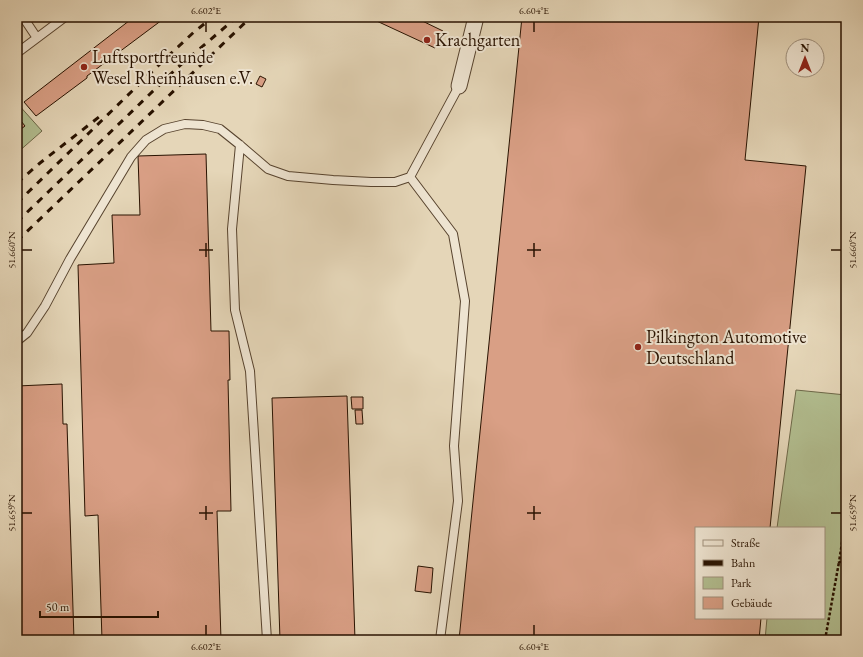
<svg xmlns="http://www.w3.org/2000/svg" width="863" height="657" font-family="'EB Garamond',serif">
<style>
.green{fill:#b2be90;stroke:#6d6848}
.building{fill:#d99f85;stroke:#281200}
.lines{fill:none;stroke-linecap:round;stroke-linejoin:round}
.service-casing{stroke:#57432e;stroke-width:10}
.minor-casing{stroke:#57432e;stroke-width:17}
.path{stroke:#281200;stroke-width:2.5;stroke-dasharray:3 2;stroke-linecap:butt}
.service{stroke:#eee4d1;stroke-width:8}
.minor{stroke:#eee4d1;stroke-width:15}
.rail{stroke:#281200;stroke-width:3;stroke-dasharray:7 7;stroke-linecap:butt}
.ticks{fill:none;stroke:#281200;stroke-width:1.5}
.poi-dot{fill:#8f2418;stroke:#eee4d1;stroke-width:1.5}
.labels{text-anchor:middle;stroke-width:4;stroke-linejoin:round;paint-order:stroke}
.poi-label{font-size:18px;fill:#281200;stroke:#eee4d1;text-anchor:start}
.neatline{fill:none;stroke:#281200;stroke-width:1.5}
.ticks-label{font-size:10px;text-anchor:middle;fill:#281200}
</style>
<rect width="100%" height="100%" fill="#e5d6b8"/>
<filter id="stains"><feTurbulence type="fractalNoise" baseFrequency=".005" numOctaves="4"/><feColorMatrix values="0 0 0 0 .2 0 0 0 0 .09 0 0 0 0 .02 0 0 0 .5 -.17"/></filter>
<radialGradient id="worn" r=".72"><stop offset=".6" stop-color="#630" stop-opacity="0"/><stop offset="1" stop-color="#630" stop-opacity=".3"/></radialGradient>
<path class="green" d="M17 103 42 131 17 153Z
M796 390 846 395V640H765L767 618H824V528H777Z"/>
<path class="building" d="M134 17H166L87 76V78L36 116 24 102Z
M368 17H414L443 31 435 48Z
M522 17H759L745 160 806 166 770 528H696V618H761L759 640H459Z
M260 76 266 79 262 87 256 84Z
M17 116 25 126 17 132Z
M206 154 211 331H229L230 380H228L231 511H217L221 640H102L98 515 85 516 78 265 114 263 112 215H140L138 156Z
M62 384 63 424H67L74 640H17V386Z
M347 396 355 640H280L272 398Z
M351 397H363V409H352Z
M355 410H362L363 424H356Z
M418 566 433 568 431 593 415 591Z"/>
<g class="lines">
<defs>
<path id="service" d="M25 20 37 38
M17 53 65 17
M240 145 232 229 235 310 250 371 267 640
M17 341 27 333 45 306 70 259 131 157 146 140 164 129 185 124 203 125 220 129 240 145 268 169 288 176 333 180 371 182H395L410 177
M440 640 458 501 454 446 465 301 453 234 410 177 459 86"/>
<path id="minor" d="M459 86 476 17"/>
</defs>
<use href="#service" class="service-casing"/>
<use href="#minor" class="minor-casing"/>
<path class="path" d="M846 517 839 562H846
M825 640 839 562"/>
<use href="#service" class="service"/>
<use href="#minor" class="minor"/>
<path class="rail" d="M17 183 40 163 99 117
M17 203 166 58 194 32 213 17
M17 222 177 68 237 17
M17 241 251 17"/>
</g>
<path class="ticks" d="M206 22V32M534 22V32M206 243V257M534 243V257M22 250H32M199 250H213M527 250H541M831 250H841M206 506V520M534 506V520M22 513H32M199 513H213M527 513H541M831 513H841M206 625V635M534 625V635"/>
<g class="poi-dot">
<circle cx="427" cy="40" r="4"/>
<circle cx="84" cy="67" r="4"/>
<circle cx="638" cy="347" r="4"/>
</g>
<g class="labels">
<g class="poi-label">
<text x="435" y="46">Krachgarten</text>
<text x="92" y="63">Luftsportfreunde<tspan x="92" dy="21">Wesel Rheinhausen e.V.</tspan></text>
<text x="646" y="343">Pilkington Automotive<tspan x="646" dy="21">Deutschland</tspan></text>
</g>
</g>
<rect width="863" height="657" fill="none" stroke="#e5d6b8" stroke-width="44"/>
<rect x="695" y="527" width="130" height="92" fill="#eee4d1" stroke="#9f907d"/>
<rect x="703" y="540" width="20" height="6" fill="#eee4d1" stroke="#9f907d"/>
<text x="731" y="547" font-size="12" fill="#281200">Straße</text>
<rect x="703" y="560" width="20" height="6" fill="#281200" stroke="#9f907d"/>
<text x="731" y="567" font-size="12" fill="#281200">Bahn</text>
<rect x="703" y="577" width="20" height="12" fill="#b2be90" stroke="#9f907d"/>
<text x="731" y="587" font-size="12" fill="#281200">Park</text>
<rect x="703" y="597" width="20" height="12" fill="#d99f85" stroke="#9f907d"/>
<text x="731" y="607" font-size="12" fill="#281200">Gebäude</text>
<g transform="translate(805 58)"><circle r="19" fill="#eee4d1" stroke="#9f907d"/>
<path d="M0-3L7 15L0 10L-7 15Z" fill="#8f2418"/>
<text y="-6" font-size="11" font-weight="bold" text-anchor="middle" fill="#281200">N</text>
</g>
<path d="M40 611v6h118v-6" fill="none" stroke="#281200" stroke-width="2"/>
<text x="46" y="611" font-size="12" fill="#281200" stroke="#eee4d1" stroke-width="3" paint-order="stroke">50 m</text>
<rect x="22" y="22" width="819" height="613" class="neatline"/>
<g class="ticks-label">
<text x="206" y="14">6.602°E</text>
<text x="534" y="14">6.604°E</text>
<text transform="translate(11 250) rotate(-90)" y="4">51.660°N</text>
<text transform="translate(852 250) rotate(-90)" y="4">51.660°N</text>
<text transform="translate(11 513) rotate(-90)" y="4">51.659°N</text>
<text transform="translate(852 513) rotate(-90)" y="4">51.659°N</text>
<text x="206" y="650">6.602°E</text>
<text x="534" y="650">6.604°E</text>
</g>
<rect width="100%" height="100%" filter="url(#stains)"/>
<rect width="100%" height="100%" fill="url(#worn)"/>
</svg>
